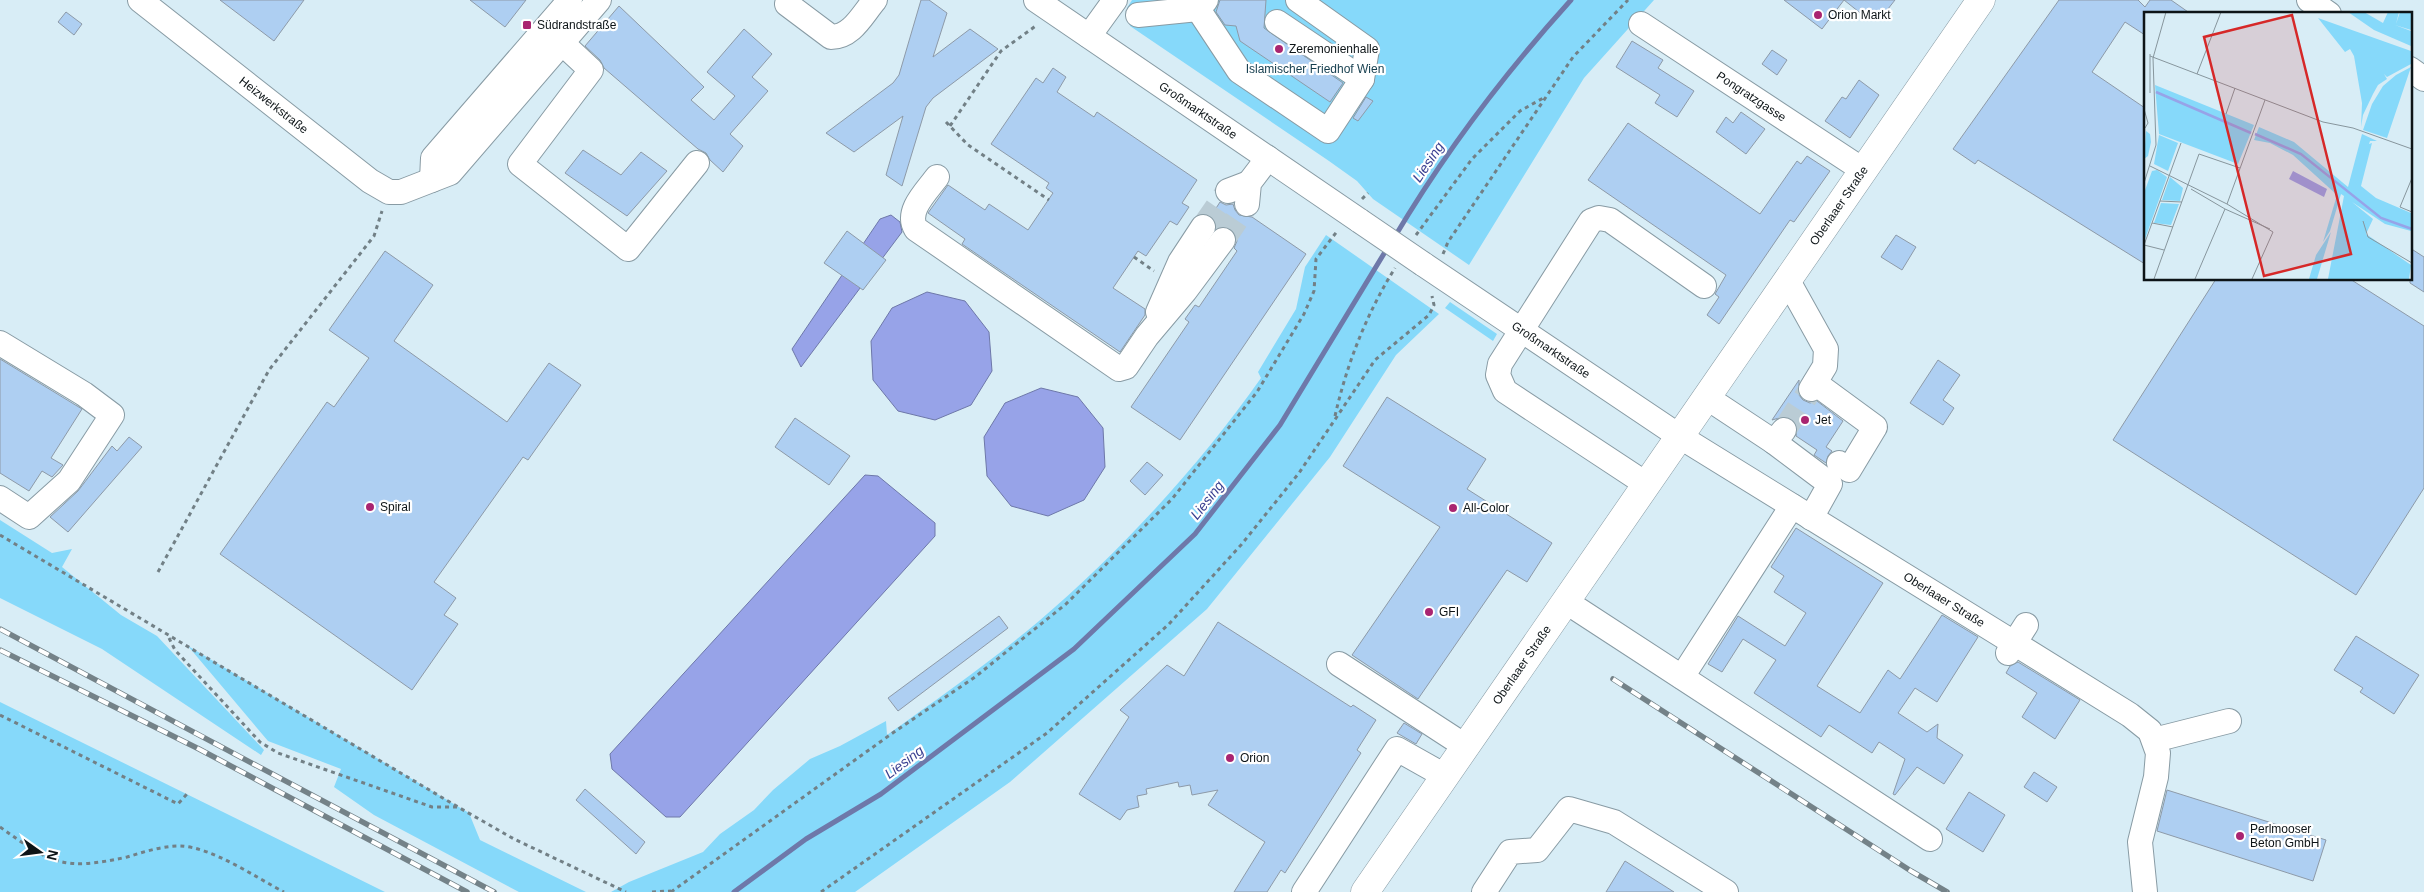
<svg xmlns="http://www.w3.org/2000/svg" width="2424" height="892" font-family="Helvetica,sans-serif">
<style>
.green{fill:#86d9fa}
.water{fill:#97a3e8;stroke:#6e78a9}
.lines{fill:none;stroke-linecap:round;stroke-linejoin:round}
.stream{stroke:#6e78a9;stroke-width:5}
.building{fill:#aecff2;stroke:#8d9aa8}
.minor-tunnel{stroke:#baccd5;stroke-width:24;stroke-dasharray:24 12;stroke-linecap:butt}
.minor-casing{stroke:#889ba4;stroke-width:26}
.major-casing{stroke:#889ba4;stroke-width:29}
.path{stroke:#728086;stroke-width:3;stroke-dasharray:4 4;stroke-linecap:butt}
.minor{stroke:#fff;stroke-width:24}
.major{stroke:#fff;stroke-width:28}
.rail-casing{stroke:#748288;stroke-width:5.5}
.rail{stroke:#fff;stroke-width:4;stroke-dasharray:11;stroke-linecap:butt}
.minor-bridge-casing{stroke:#889ba4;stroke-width:26;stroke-linecap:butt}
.minor-bridge{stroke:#fff;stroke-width:24}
.poi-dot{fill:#a92571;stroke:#fff;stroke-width:2}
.labels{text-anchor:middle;stroke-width:4.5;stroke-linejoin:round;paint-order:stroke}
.poi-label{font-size:12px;fill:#0d1417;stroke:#fff;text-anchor:start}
.park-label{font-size:12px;fill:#153e4e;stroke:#fff}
.street-label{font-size:12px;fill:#0d1417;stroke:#fff}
.water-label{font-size:14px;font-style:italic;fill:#3a4091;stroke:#fff}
.inset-river{fill:none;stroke:#97a3e8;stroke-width:2.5}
.inset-road{fill:none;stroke:#87969d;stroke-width:1}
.view{fill:#d62828;fill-opacity:0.15;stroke:#d62828;stroke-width:2.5}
.inset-edge{fill:none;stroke:#0d1417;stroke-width:2.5}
</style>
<rect width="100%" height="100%" fill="#d8edf6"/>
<path class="green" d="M1132 0H1654L1584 78 1469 265 1373 199 1357 181 1329 161 1130 26 1127 8Z
M1326 235 1439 314 1396 355 1330 457 1207 609 1010 782 855 892H611L629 882 703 852 720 834 754 810 773 790 810 759 840 746 886 721 887 735C939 698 990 662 1039 621 1120 552 1200 465 1261 378L1258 372 1296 309 1305 267Z
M1450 302 1497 334 1493 341 1445 308Z
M0 520 52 553 72 549 62 567 121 615 157 636 264 750 261 755 102 649 0 598Z
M188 646 469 813 480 840 586 892H519L374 815 334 787 341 769 268 741Z
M0 702 385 892H0Z"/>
<path class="water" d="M891 215 900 222 902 232 801 367 792 349 880 219Z
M927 292 965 301 989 332 992 371 971 405 935 420 898 411 873 380 871 341 892 308Z
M1041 388 1078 397 1103 428 1105 467 1084 500 1048 516 1011 506 987 476 984 437 1005 403Z
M865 475 878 476 935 523V536L680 817H666L612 769 610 754Z"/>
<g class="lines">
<path class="stream" d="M1394 238C1445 152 1504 74 1571 0
M734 892 806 839 881 794 1074 649 1195 534 1280 425 1388 247"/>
</g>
<path class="building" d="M220 0H304L274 41Z
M470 0H526L505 27Z
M921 0H929L947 13 933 57 970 29 998 49 933 98 926 107 902 186 886 175 903 116 854 152 826 133 893 83 899 75Z
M1220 0H1266L1264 28 1343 83 1330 102 1240 41 1236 26 1225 25 1216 12Z
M1784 0H1895L1884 14 1875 19 1864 16 1844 0 1822 29Z
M2059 0H2138L2145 7 2150 0H2171L2191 14H2145V35L2125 22 2092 72 2145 108V264L1978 160 1975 164 1953 149Z
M619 6 704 87 691 100 714 120 735 96 707 72 744 29 772 54 752 77 768 91 730 134 743 146 723 172 710 160 706 153 698 149 604 68 600 60 585 46Z
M66 12 82 24 74 35 58 22Z
M1632 41 1663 60 1658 68 1694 91 1677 117 1655 103 1660 95 1616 67Z
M1772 50 1787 60 1777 75 1762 64Z
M1053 68 1066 77 1057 92 1094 117 1097 112 1197 180 1182 203 1189 207 1177 225 1170 221 1146 256 1138 251 1113 288 1145 309V315L1120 352 962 244 965 239 928 213 948 185 985 210 989 204 1028 230 1053 193 1046 188 1049 183 991 144 1036 78 1043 83Z
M1859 80 1879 95 1850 138 1825 121 1842 97 1846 99Z
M1366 97 1373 101 1358 121 1353 118Z
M1741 112 1765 129 1746 154 1716 132 1726 117 1733 123Z
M1628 123 1760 214 1797 161 1801 164 1807 156 1830 171 1794 222 1790 220 1719 324 1707 315 1719 297 1715 294 1726 275 1588 180Z
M583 150 621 175 641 152 667 171 627 216 565 173Z
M1220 202 1226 205 1233 204 1235 210 1239 215 1252 217 1306 254 1180 440 1131 407 1189 322 1185 319 1195 305 1199 307 1237 251 1234 248 1237 241 1235 234 1225 226 1217 228 1215 221 1211 216Z
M847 231 886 260 863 290 824 263Z
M1896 235 1916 247 1902 270 1881 257Z
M2410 248 2424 257V292L2410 283Z
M385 251 433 285 394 341 507 422 549 363 581 385 528 460 523 457 434 582 456 598 444 615 458 624 412 690 220 554 327 402 334 407 369 358 329 330Z
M2216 279H2350L2424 326V488L2356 595 2113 440Z
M0 359 82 409 51 458 63 465 52 477 42 471 29 491 0 473Z
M1938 360 1960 375 1943 400 1954 408 1943 425 1910 403Z
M1799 380V395L1803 400 1810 403 1817 401 1843 421 1826 447 1832 451 1828 456 1826 463 1814 455 1817 450 1796 436 1797 426 1792 419 1786 416 1772 420Z
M1387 397 1486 459 1467 489 1552 543 1527 582 1507 570 1418 699 1352 655 1440 527 1343 466Z
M795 418 850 456 829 485 775 447Z
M129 437 142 447 68 532 50 517 78 491 112 446 117 451Z
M1147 462 1163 475 1145 495 1130 481Z
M1796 528 1883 583 1817 686 1860 713 1888 670 1900 679 1942 615 1978 637 1937 702 1915 688 1898 713 1927 732 1938 724 1937 738 1963 755 1944 784 1917 767 1895 795 1893 794 1905 759 1879 742 1872 753 1829 725 1821 737 1754 693 1776 660 1743 639 1722 672 1708 664 1738 616 1785 646 1806 613 1774 592 1784 576 1771 567Z
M999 616 1008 628 898 711 888 698Z
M1218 622 1351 707 1353 705 1376 720 1357 750 1361 753 1285 873 1281 870 1267 892H1234L1265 842 1208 805 1218 790 1192 795 1190 785 1179 787 1178 782 1146 789 1147 794 1137 796 1139 807 1127 810 1120 820 1079 794 1129 717 1120 710 1167 665 1184 676Z
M2356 636 2419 675 2394 714 2360 692 2363 688 2334 670Z
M2018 662 2080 700 2055 739 2022 717 2037 693 2006 673 2010 666Z
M1404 723 1422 734 1416 744 1397 733Z
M2034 772 2057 787 2047 802 2024 787Z
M585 789 645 842 636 854 576 800Z
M2167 790 2326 840 2313 881 2157 831Z
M1969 792 2005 815 1983 852 1946 829Z
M1625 861 1674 892H1606Z"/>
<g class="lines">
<path class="minor-tunnel" d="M1203 227 1228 191
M1223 240 1247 204
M1785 429 1811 389"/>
<defs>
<g id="minor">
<path id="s1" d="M140 0 370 181 389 192H401L450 173 599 0"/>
<path id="s2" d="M1036 0 1360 221"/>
<path d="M1298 0 1367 49 1362 79"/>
<path d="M2309 0 2329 14"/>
<path d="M787 4 831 37C852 37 862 15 875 0"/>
<path d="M1198 9 1239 71 1328 131 1362 79 1277 22"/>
<path d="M1138 15 1198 9 1206 0"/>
<path id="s3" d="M1641 24 1863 170"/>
<path d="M1089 36 1115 0"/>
<path d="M562 43 591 70 520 164 628 249 697 163"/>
<path d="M2410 69 2424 79"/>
<path d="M937 177C927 191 905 211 916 229L1119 369 1126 367 1147 336 1185 291 1223 240"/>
<path d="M432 180 433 158 570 0"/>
<path d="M1228 191 1249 183"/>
<path d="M1247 204 1249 183 1268 158"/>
<path id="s4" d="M1423 264 1679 436 2014 643 2130 715 2150 731 2158 753 2156 777 2140 842 2145 892"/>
<path d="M1787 279 1826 349 1825 366 1811 389"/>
<path d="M1158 312 1180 262 1203 227"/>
<path d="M0 343 84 394 112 415 69 481 29 517 0 498"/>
<path d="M1815 383 1875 427 1849 470 1839 463"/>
<path d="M1706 397 1774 442 1784 430"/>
<path d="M1774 442 1830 484 1811 518"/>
<path d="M1646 484 1505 391 1498 375 1500 364 1591 221 1599 218 1610 220 1704 286"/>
<path d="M1565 601 1930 839"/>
<path d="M2008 653 2026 625"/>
<path d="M1339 664 1465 746"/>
<path d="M1682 677 1792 506"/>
<path d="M2154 740 2229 721"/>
<path d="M1304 892 1397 749 1445 776"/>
<path d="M1484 892 1510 852 1537 850 1569 809 1614 822 1726 892"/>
</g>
<g id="major">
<path id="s5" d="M1365 892 1981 0"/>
</g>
</defs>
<use href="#minor" class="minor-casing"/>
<use href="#major" class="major-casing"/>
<path class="path" d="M946 122 968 145 1049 200
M950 126 1001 51 1037 25
M1362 199 1368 193
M1416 235 1472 159 1520 111 1545 97
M1443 254 1448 242 1573 57 1628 0
M1134 257 1154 271
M1335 416C1347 363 1367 313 1395 268
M0 535 458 807 514 839 626 892
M158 572 269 370 374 236 382 211
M169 638 175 650 260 742 278 753 432 807H458
M0 715 178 804 187 794
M0 827C52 864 63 871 127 857 144 852 161 846 180 846 212 847 255 877 284 892
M652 892 671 891
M671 892 894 732 975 677 1066 604 1172 499 1257 392 1304 314 1314 291 1316 259 1338 230
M821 892 1047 733 1169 624 1241 545 1299 473 1375 360 1429 315 1434 305 1432 296"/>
<use href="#minor" class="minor"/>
<use href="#major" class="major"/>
<defs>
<path id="rail" d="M0 629 494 892
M0 650 199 749 467 892
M1613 679 1911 871 1947 892"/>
</defs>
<use href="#rail" class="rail-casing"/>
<use href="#rail" class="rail"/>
<defs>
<path id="minor-bridge" d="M1360 221 1423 264"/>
</defs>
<use href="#minor-bridge" class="minor-bridge-casing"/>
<use href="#minor-bridge" class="minor-bridge"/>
</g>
<g class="poi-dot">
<circle cx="1818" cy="15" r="5"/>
<rect x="522" y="20" width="10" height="10" rx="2.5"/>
<circle cx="1279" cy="49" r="5"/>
<circle cx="1805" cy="420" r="5"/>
<circle cx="370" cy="507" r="5"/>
<circle cx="1453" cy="508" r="5"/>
<circle cx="1429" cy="612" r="5"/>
<circle cx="1230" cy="758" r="5"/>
<circle cx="2240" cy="836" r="5"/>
</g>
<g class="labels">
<g class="poi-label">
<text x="1828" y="19">Orion Markt</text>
<text x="537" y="29">Südrandstraße</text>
<text x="1289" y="53">Zeremonienhalle</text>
<text x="1815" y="424">Jet</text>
<text x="380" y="511">Spiral</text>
<text x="1463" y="512">All-Color</text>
<text x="1439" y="616">GFI</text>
<text x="1240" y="762">Orion</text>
<text x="2250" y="833">Perlmooser<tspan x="2250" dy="14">Beton GmbH</tspan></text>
</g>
<g class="park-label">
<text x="1315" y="73">Islamischer Friedhof Wien</text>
</g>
<g class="street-label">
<text dy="4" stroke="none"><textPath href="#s3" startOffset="132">Pongratzgasse</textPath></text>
<text dy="4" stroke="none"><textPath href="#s1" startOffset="170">Heizwerkstraße</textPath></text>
<text dy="4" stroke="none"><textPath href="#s2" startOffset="196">Großmarktstraße</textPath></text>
<text dy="4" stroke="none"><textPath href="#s5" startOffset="834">Oberlaaer Straße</textPath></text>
<text dy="4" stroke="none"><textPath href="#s4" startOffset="154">Großmarktstraße</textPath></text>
<text dy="4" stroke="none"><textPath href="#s4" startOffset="620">Oberlaaer Straße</textPath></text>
<text dy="4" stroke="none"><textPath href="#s5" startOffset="276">Oberlaaer Straße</textPath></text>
</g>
<g class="water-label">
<text transform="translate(1428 162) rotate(-56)" y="5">Liesing</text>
<text transform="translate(1207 500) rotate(-52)" y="5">Liesing</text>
<text transform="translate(904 762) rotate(-37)" y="5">Liesing</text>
</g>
</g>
<g transform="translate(2144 12)">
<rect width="268" height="268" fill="#d8edf6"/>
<path d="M204 0H220L239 11 244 0H255L252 12 256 0H267V18L251 13 267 19V34L230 18ZM174 6 267 39V52L243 65 240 62 243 67 234 73 229 82 219 103 217 115 218 91 210 44 206 37 201 40ZM267 55 243 126 219 118 228 92 239 74 252 63ZM11 73 110 113 94 152 15 122ZM115 115 150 130 204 175 218 122 233 129H226L225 132 228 131 217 174 232 186 267 201V219L241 212 208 190 229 207 222 222 267 253 265 267H184L200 184 197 182 186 219 179 230 193 183 149 143 126 131 110 128ZM2 119 6 122 7 130 4 144 0 147ZM15 123 34 131 24 159 10 152ZM13 158 23 165 0 230V181L8 159ZM26 165 39 176 36 189 18 188ZM17 191 35 192 27 213 10 211ZM187 220 173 267H165L172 243Z" fill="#86d9fa"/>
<path d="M149 159 183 177 180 185 145 167Z" fill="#97a3e8"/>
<path class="inset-river" d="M12 80 107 121M111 122 157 142 237 206 268 217"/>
<path class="inset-road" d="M6 44 179 110 209 116 268 137M53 62 77 0M6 81V42M0 97 4 111 1 116M82 102 91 76M6 154 83 192M268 166 256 195 268 200M0 171 12 133 9 46 22 0M47 177 81 197M16 189 38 190M83 192 121 88M83 192 129 220 108 267M81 197 126 217M219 209 224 225 268 251M8 211 29 215M0 233 37 131M0 233 20 238M10 267 55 142 96 156M51 267 81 197"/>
<path class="view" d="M148 3 207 242 120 264 60 25Z"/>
<rect width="268" height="268" class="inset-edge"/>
</g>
<g transform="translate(40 852) rotate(104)" stroke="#ffffff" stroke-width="4" paint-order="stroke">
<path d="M0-4L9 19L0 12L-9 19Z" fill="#0d1417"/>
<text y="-8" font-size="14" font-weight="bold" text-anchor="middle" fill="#0d1417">N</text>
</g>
</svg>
